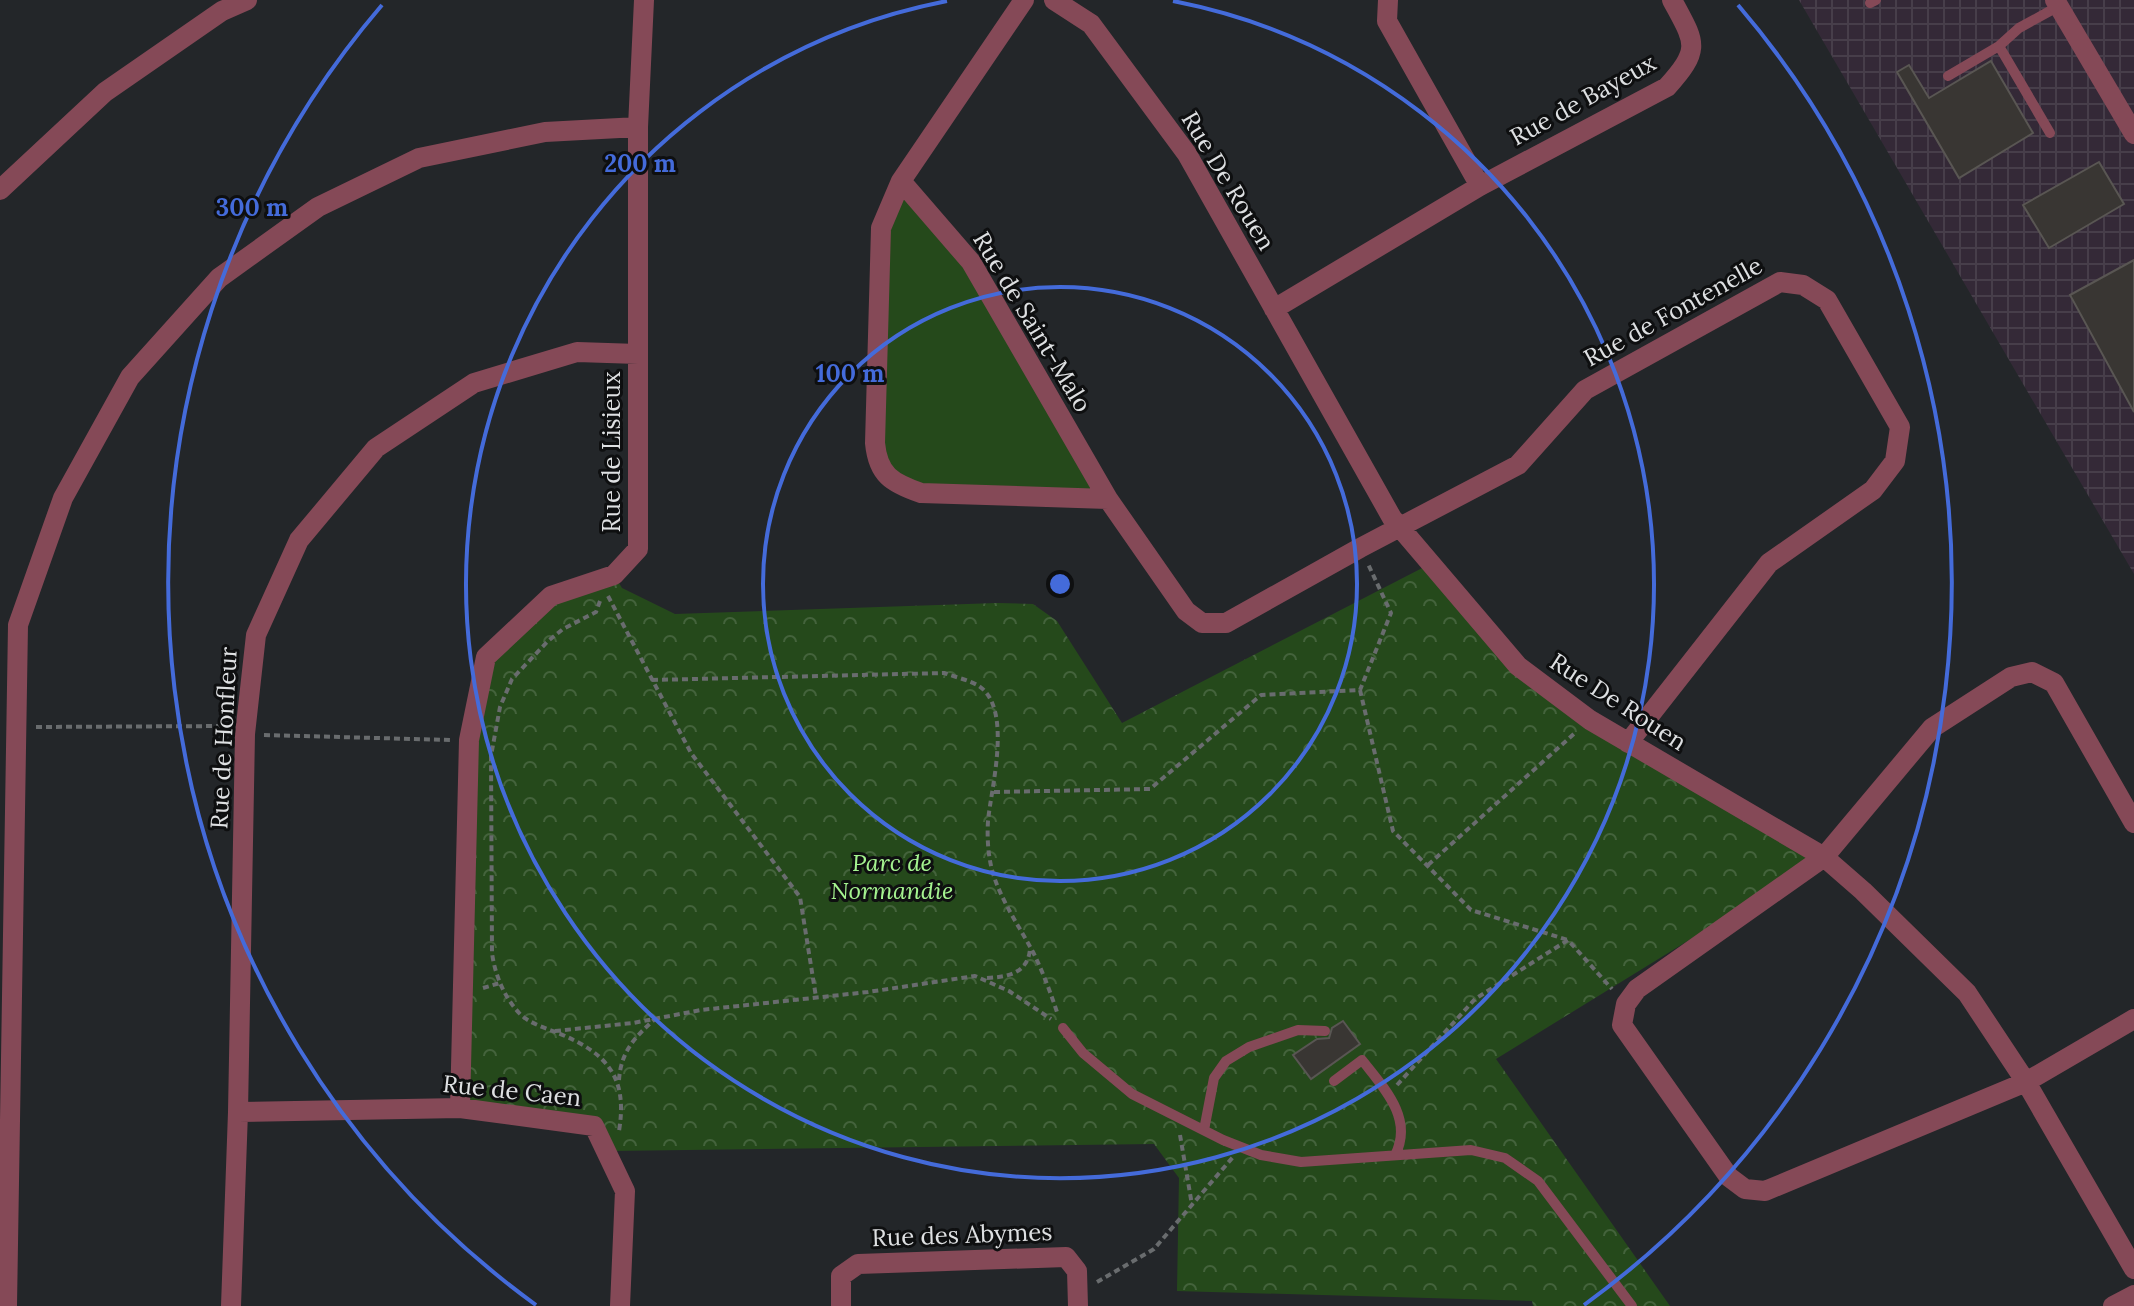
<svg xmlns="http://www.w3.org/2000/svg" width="2134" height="1306" font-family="Lora,serif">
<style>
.industrial{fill:url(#industrial-grid)}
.green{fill:#25491b}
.park{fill:url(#park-crowns)}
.building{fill:#393633;stroke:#595653;stroke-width:2}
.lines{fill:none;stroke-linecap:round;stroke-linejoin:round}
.path{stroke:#696c6e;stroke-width:4;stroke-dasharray:6 4;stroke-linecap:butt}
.service{stroke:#854957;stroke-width:10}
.minor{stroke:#854957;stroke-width:20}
.ring{fill:none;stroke:#446bda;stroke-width:4}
.labels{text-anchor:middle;stroke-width:6;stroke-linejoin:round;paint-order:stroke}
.street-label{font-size:24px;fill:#dee0e2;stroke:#0e0f10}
.park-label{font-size:24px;font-style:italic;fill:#a5f490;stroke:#0e0f10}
.centre{fill:#446bda;stroke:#0e0f10;stroke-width:4}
.ring-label{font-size:24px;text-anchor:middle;font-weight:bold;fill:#446bda;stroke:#0e0f10;stroke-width:6;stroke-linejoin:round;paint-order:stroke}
</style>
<defs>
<pattern id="industrial-grid" width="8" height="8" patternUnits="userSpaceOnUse" patternTransform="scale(2)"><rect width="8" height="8" fill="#342937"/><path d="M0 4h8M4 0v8" fill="none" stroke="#473e4a"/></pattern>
<pattern id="park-crowns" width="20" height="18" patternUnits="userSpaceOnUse" patternTransform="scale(2)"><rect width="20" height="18" fill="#25491b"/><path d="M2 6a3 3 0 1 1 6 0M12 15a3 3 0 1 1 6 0" fill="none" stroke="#44633c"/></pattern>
</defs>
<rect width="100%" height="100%" fill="#232629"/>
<path class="industrial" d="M1799 0H2134V574Z"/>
<path class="green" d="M901 181 971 262 1108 499 895 484 875 442 881 228Z"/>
<path class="park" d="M1430 564 1518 666 1824 857 1496 1059 1670 1306H1533L1532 1301 1177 1291 1179 1178 1154 1144 608 1151 594 1126 460 1108 469 740 486 657 551 596 614 575 622 588 675 614 997 603 1033 604 1057 621 1122 723Z"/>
<path class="building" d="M1991 61 2033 133 1959 178 1897 72 1909 65 1929 98Z
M2099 162 2124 204 2049 248 2023 205Z
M2134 260V412L2070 295Z
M1343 1021 1360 1044 1311 1079 1293 1055 1317 1039 1329 1038 1332 1028Z"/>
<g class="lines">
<path class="path" d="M608 596 691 753 800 897 816 997
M600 601 596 612 563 629 548 641 512 679 500 707 491 756 492 953C495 975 504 997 520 1014 529 1023 545 1028 558 1033 607 1053 628 1077 619 1131
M652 680 944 673C955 677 969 680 979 686 1013 709 991 788 988 821 987 838 988 854 992 870 1000 899 1019 926 1033 952 1043 972 1051 994 1058 1015
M1360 690 1393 831 1471 910 1568 940
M36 727 227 726
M264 735 451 740
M994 792 1150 789 1261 695 1360 690 1391 613 1368 564
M1428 865 1576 732
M987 978C1008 977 1028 973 1030 949
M483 988 500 983
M555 1031 633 1023 701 1010 868 992 975 976 1009 991 1051 1019
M619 1080C621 1051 635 1037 656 1018
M1397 1085 1475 999 1568 940 1612 989
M1180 1135 1192 1205
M1097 1282 1154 1249 1233 1157"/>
<path class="service" d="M1870 3 1876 0
M1999 46 2019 28 2059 6
M1948 76 1999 46 2050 133
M1063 1028 1083 1053 1132 1094 1223 1140 1261 1155 1301 1162 1471 1150 1505 1158 1538 1181 1632 1306
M1334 1081 1362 1060C1384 1088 1414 1119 1395 1155
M1204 1130 1214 1078 1226 1061 1249 1047 1298 1030 1325 1031"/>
<path class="minor" d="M1024 0 901 181 881 228 875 443C878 475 892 483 921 493L1108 499
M1054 0 1091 24 1187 154 1392 518 1518 666 1590 720 1824 857 1863 891 1967 993 2026 1082 2134 1269
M1388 0 1387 21 1480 186
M2055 0 2134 134
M901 181 971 262 1108 499 1186 611 1202 623H1226L1360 548 1518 465 1585 390 1780 282 1803 285 1827 300 1900 427 1895 461 1873 490 1769 563 1628 743
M0 190 105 92 222 11 247 0
M1274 309 1480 186 1667 87C1702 48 1695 43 1672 0
M2134 823 2054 683 2032 672 2011 677 1932 728 1824 857 1637 989 1626 1004 1622 1025 1729 1177 1745 1189 1765 1191 2026 1082 2134 1019
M460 1108 469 740 486 657 551 596 614 575 638 549V127L644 0
M238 1112 460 1108 594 1126 625 1191 620 1306
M7 1306 18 625 63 498 130 377 219 278 318 207 419 158 545 132 638 127
M231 1306 238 1112 245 734 256 635 299 540 376 448 474 383 577 352 638 354
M841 1306V1276L858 1264 1066 1257 1077 1271 1078 1306
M2113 1306 2134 1295"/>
</g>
<g class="ring">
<circle cx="1060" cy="584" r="297"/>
<path d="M1173 1A594 594 0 1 1 947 1"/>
<path d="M536 1305A891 891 0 0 1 382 5M1738 5A891 891 0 0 1 1584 1305"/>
</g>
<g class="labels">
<g class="street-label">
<text transform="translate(1583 100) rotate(-29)" y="8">Rue de Bayeux</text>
<text transform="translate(1228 181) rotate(59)" y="8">Rue De Rouen</text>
<text transform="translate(1673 312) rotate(-29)" y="8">Rue de Fontenelle</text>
<text transform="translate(1032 322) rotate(59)" y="8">Rue de Saint-Malo</text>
<text transform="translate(612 452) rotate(-90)" y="8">Rue de Lisieux</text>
<text transform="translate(1618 702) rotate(33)" y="8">Rue De Rouen</text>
<text transform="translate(224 738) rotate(-87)" y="8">Rue de Honfleur</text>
<text transform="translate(512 1091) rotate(6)" y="8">Rue de Caen</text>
<text transform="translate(962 1235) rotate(-2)" y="8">Rue des Abymes</text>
</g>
<g class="park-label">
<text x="892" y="871">Parc de<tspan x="892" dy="28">Normandie</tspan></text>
</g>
</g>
<circle cx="1060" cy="584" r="12" class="centre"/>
<g class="ring-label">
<text x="640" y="172">200 m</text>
<text x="252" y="216">300 m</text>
<text x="850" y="382">100 m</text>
</g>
</svg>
